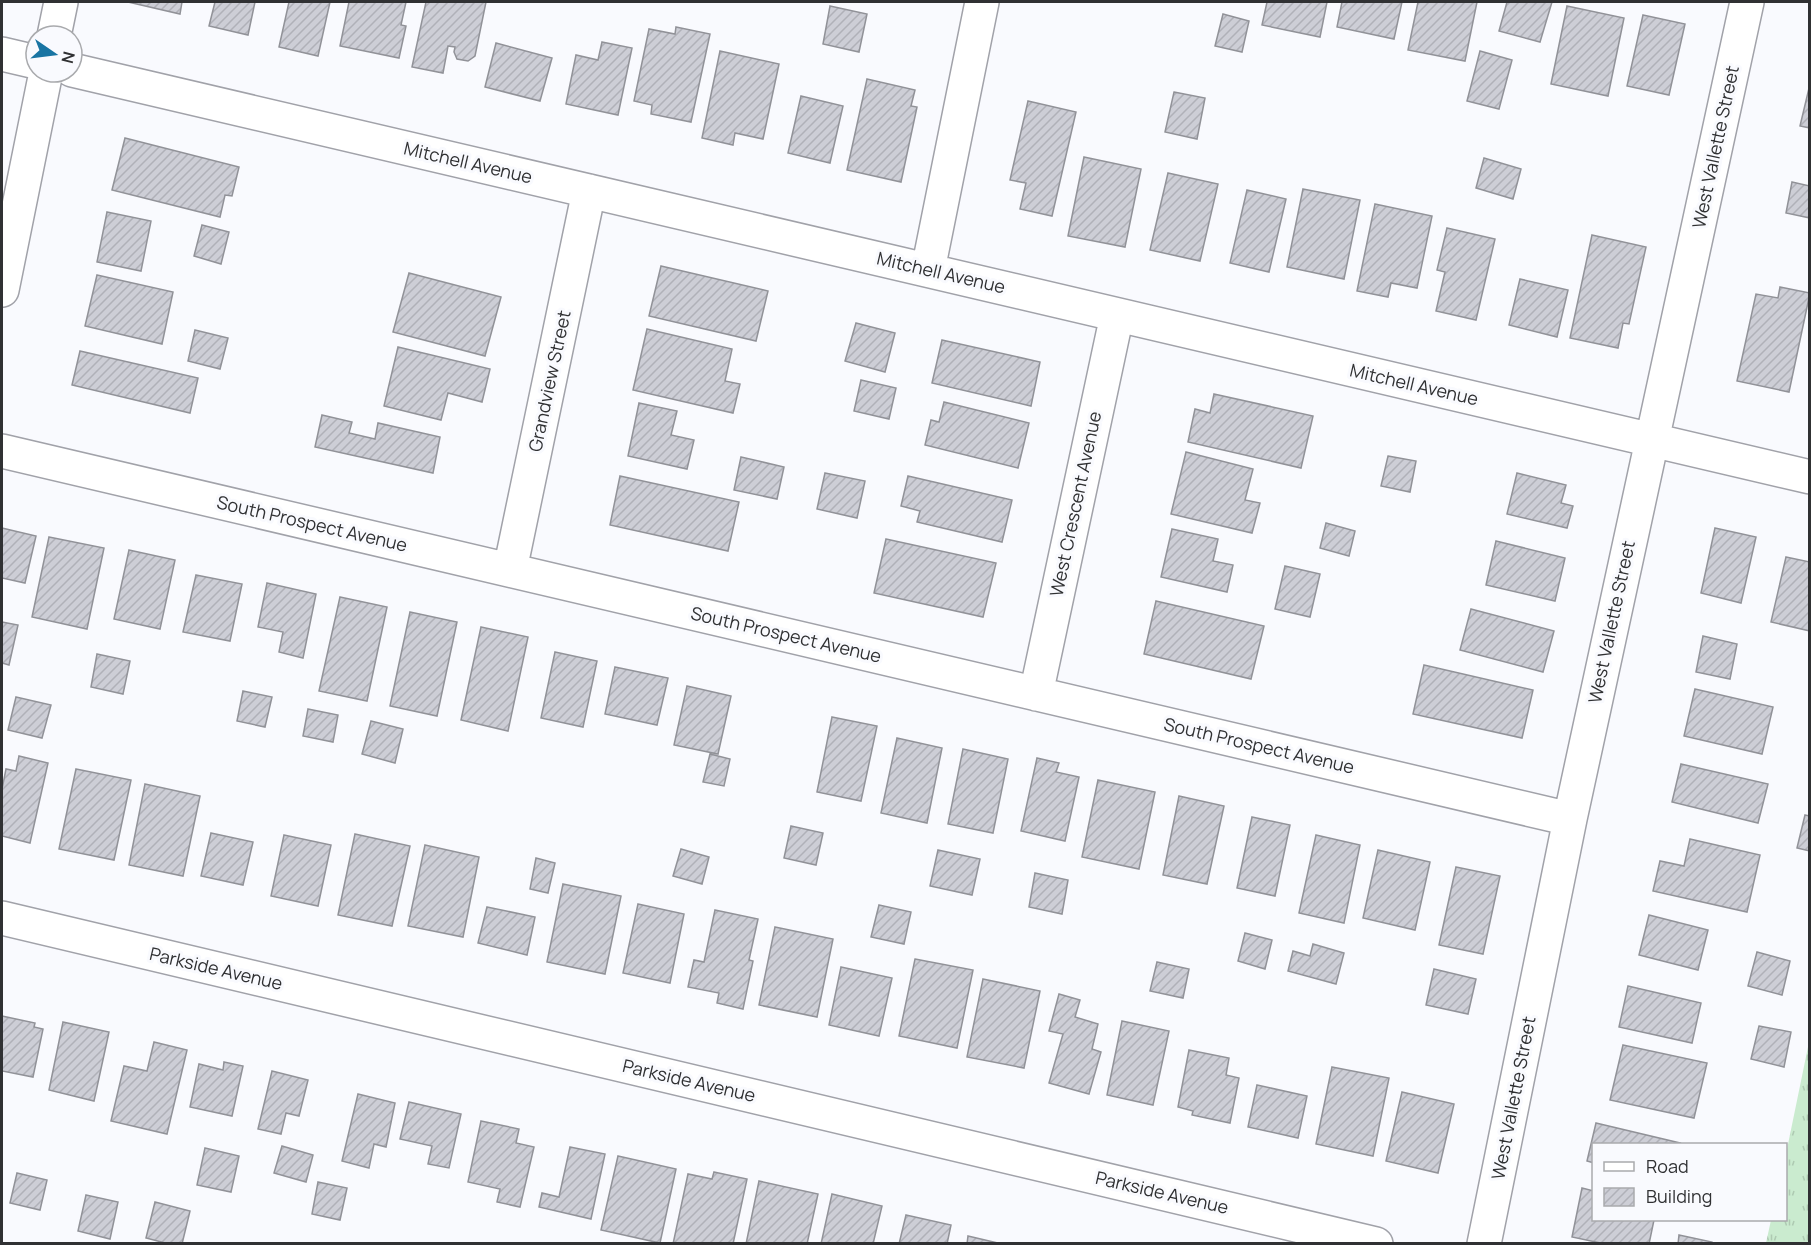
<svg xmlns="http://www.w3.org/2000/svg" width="1811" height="1245" font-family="Manrope,sans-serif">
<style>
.park{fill:url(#park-tufts)}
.building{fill:url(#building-hatch);stroke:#919298;stroke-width:1.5}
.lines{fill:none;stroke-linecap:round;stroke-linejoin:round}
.minor-casing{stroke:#a1a2a9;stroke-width:36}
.minor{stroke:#fff;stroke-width:33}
.labels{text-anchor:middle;stroke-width:6;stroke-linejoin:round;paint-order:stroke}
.street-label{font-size:18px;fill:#303133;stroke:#f9fafe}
</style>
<defs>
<pattern id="park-tufts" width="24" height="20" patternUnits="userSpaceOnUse" patternTransform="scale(1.5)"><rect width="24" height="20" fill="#caebcf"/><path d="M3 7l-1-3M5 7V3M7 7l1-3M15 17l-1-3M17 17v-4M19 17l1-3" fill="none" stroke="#aecab2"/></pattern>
<pattern id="building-hatch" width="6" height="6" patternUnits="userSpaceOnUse" patternTransform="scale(1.5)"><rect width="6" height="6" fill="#cdced6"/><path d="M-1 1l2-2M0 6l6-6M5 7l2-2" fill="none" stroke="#b0b1b8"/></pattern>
</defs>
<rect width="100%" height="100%" fill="#f9fafe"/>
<path class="park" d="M1809 1042V1243H1766L1771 1220H1786V1154Z"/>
<path class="building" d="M128 2H182L180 14Z
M215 2H255L248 35 209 26Z
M289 2H330L318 56 279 47Z
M349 2H406L401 25 406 26 399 58 340 46Z
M426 2H486L475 56 468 61 457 59 454 52 455 47 448 46 443 73 412 67Z
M1267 2H1327L1320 37 1262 25Z
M1342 2H1402L1394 39 1337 27Z
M1418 2H1477L1465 61 1408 50Z
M1507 2H1552L1540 42 1499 31Z
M830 6 867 14 859 52 823 44Z
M1567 6 1624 18 1608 96 1551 84Z
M1223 14 1249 21 1242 52 1215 46Z
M1643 15 1685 24 1669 95 1627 86Z
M676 27 710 34 691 122 651 114 652 105 634 101 649 29 675 34Z
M602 42 632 48 618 115 566 104 576 55 598 60Z
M496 43 552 58 540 101 485 87Z
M720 51 779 64 763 139 735 133 733 145 702 138Z
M1480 51 1512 60 1499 109 1467 101Z
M867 79 915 90 911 106 917 107 901 182 847 170Z
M1810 84V128L1800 126Z
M1174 92 1205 98 1197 139 1165 132Z
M801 96 843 106 830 163 788 153Z
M1028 101 1076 112 1052 216 1020 209 1026 183 1010 180Z
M125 138 239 167 232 196 225 195 220 217 112 190Z
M1084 157 1141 169 1125 247 1068 236Z
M1484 158 1521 169 1513 199 1476 188Z
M1168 173 1218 184 1200 261 1150 250Z
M1792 182 1810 186V218L1786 213Z
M1303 189 1360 200 1344 279 1287 267Z
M1247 190 1286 199 1269 272 1230 263Z
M1375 204 1432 216 1417 288 1391 283 1388 297 1357 291Z
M107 212 151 221 141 271 97 262Z
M202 225 229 232 221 264 194 256Z
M1447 228 1495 239 1476 320 1436 311 1445 272 1437 270Z
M1592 235 1646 247 1629 324 1623 323 1618 348 1570 338Z
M661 266 768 291 756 341 649 316Z
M409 273 501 297 485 356 393 332Z
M97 275 173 292 162 344 85 326Z
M1520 279 1568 290 1557 337 1509 325Z
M1780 287 1810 293 1789 392 1737 381 1756 294 1778 298Z
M856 323 895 333 885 372 845 361Z
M647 329 732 349 725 381 740 384 733 413 633 390Z
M195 330 228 338 220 369 188 361Z
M942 340 1040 362 1031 406 932 383Z
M398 347 490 369 482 402 448 393 441 420 384 406Z
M80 351 198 378 190 413 72 385Z
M861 380 896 388 889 419 854 411Z
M1214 394 1313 416 1301 468 1188 442 1195 409 1210 413Z
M944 402 1029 423 1018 468 925 445 931 420 939 422Z
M639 403 677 411 671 435 694 440 687 469 628 456Z
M322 415 352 422 349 433 375 439 378 423 440 437 433 473 315 447Z
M1186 452 1253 469 1245 500 1260 503 1252 533 1171 514Z
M1388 456 1416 461 1410 492 1381 486Z
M741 457 784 467 777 499 734 490Z
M825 473 865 481 857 518 817 509Z
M1517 473 1566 485 1561 503 1573 506 1567 528 1507 514Z
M620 476 739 502 728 551 610 525Z
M908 476 1012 500 1002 542 917 522 920 511 901 506Z
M1326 523 1355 531 1349 556 1320 548Z
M2 528 36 536 25 583 2 578Z
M1715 528 1756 537 1741 603 1701 593Z
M1172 529 1218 539 1213 561 1233 565 1227 592 1161 577Z
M49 537 104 548 87 629 32 617Z
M886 539 996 563 983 617 874 593Z
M1496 541 1565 558 1555 601 1486 585Z
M129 550 175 560 160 629 114 619Z
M1786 557 1810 562V631L1771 622Z
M1285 566 1320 574 1310 617 1275 609Z
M196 575 242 584 230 641 183 632Z
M267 583 316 594 303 658 279 652 283 632 258 627Z
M340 597 387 607 367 701 319 691Z
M1156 601 1264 626 1251 679 1144 654Z
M1471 609 1554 631 1543 672 1460 650Z
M410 612 457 622 437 716 390 706Z
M2 622 18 625 9 665 2 663Z
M481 627 528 637 508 731 461 720Z
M1703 636 1737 644 1730 679 1696 672Z
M555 652 597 661 583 727 541 718Z
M97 654 130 661 123 694 91 687Z
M1424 665 1533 690 1522 738 1413 714Z
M615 667 668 678 657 725 605 714Z
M687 686 731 696 718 754 674 745Z
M1695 689 1773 707 1762 754 1684 736Z
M243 691 272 697 265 727 237 721Z
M16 697 51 705 42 738 8 730Z
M308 709 338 715 333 742 303 736Z
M832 717 877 726 861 801 817 792Z
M371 721 403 729 395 763 362 754Z
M897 738 942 748 927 823 881 813Z
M963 749 1008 759 993 833 948 824Z
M710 754 730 759 724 786 703 782Z
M19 756 48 763 30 843 2 836V789L6 769 16 771Z
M1037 758 1059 763 1056 772 1079 777 1065 841 1021 831Z
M1681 764 1768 784 1758 823 1672 802Z
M76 769 131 780 114 860 59 849Z
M1098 780 1155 792 1139 869 1082 857Z
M145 784 200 796 183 876 129 865Z
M1179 796 1224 806 1207 884 1163 875Z
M1805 815 1810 816V851L1797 848Z
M1252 817 1290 825 1275 896 1237 888Z
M791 826 823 833 816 865 784 858Z
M211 833 253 842 243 885 201 876Z
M355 834 410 846 392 926 338 915Z
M284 835 331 845 318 906 271 896Z
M1316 835 1360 845 1344 923 1299 913Z
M1690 839 1760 855 1747 912 1653 891 1660 861 1684 866Z
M425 845 479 857 463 937 408 926Z
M681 849 709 857 702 884 673 876Z
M938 850 980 859 972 895 930 886Z
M1378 850 1430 862 1415 930 1363 918Z
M536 858 555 863 548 893 530 889Z
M1456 867 1500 876 1483 954 1439 945Z
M1035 873 1068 880 1062 914 1029 907Z
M563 884 621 896 605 974 547 962Z
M638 904 684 914 670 983 623 973Z
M879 905 911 912 904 944 871 937Z
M487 907 535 917 527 955 478 943Z
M715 910 758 919 749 960 753 961 743 1009 717 1003 719 993 688 987 694 960 704 962Z
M1649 915 1708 930 1698 970 1639 955Z
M775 927 833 939 817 1017 759 1005Z
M1245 933 1272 940 1265 969 1238 961Z
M1313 944 1344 953 1336 984 1288 971 1293 951 1310 956Z
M1757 952 1790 961 1782 995 1748 986Z
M915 959 973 970 957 1048 899 1036Z
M1157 962 1189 969 1183 998 1150 991Z
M841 967 892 978 879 1036 829 1025Z
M1434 969 1476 979 1468 1014 1426 1005Z
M983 979 1040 991 1024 1068 967 1057Z
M1628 986 1701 1003 1692 1043 1619 1027Z
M1059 994 1080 1000 1075 1017 1098 1024 1092 1049 1101 1052 1089 1094 1049 1083 1063 1034 1049 1031Z
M2 1016 35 1023 34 1027 43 1029 33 1077 2 1071Z
M1122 1021 1169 1031 1153 1105 1107 1095Z
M63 1022 109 1032 94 1101 49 1090Z
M1759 1026 1791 1032 1784 1067 1751 1059Z
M154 1042 187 1050 167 1134 111 1121 124 1066 147 1071Z
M1623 1045 1707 1063 1694 1118 1610 1100Z
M1189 1050 1229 1058 1226 1075 1239 1078 1230 1123 1192 1115 1193 1111 1178 1107Z
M224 1062 243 1066 232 1116 190 1107 199 1064 223 1070Z
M1332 1067 1389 1078 1373 1156 1316 1144Z
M272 1071 308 1080 299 1116 286 1113 281 1134 258 1129Z
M1257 1085 1307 1096 1298 1138 1248 1127Z
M1402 1092 1454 1104 1438 1173 1386 1161Z
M358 1094 395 1103 386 1147 374 1144 369 1168 342 1161Z
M409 1102 461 1114 449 1168 428 1164 432 1146 400 1139Z
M481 1121 519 1129 516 1143 534 1147 520 1207 497 1202 500 1189 468 1182Z
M1596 1123 1680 1143 1679 1144H1594V1163L1587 1161Z
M282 1146 313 1155 306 1182 274 1173Z
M570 1147 605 1154 591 1219 539 1207 542 1193 559 1197Z
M205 1148 239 1156 231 1192 197 1185Z
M618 1156 676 1169 660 1243 601 1230Z
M714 1172 747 1179 733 1244H673L688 1174 712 1179Z
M17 1173 47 1180 40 1210 10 1203Z
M759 1181 818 1194 807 1244H746Z
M318 1182 347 1188 340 1220 312 1214Z
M1582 1188 1594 1191V1220H1654L1649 1244H1605L1572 1237Z
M832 1194 882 1206 873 1244H821Z
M86 1195 118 1202 110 1239 78 1231Z
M155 1202 190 1211 182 1244H169L146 1238Z
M906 1215 951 1225 947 1244H899Z
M1679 1235 1712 1242V1244H1678Z
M968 1236 1002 1244H967Z"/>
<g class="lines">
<defs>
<path id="minor" d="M54 36 61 2
M2 54 36 62
M72 70 1810 477
M928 270 982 2
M2 290 46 72
M2 451 1570 819
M510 570 589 191
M1036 694 1117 315
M2 918 1376 1244
M1484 1244 1570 819 1747 2"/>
</defs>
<use href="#minor" class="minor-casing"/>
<use href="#minor" class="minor"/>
</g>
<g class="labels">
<g class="street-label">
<text transform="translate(1716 147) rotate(-78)" y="6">West Vallette Street</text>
<text transform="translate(468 163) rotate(13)" y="6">Mitchell Avenue</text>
<text transform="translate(941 273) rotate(13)" y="6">Mitchell Avenue</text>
<text transform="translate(550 381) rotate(-78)" y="6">Grandview Street</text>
<text transform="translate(1414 385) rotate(13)" y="6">Mitchell Avenue</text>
<text transform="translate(1076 504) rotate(-78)" y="6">West Crescent Avenue</text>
<text transform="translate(312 524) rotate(13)" y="6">South Prospect Avenue</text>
<text transform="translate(1612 622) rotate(-78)" y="6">West Vallette Street</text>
<text transform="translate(786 635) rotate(13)" y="6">South Prospect Avenue</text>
<text transform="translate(1259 746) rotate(13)" y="6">South Prospect Avenue</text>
<text transform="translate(216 969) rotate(13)" y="6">Parkside Avenue</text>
<text transform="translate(689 1081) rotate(13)" y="6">Parkside Avenue</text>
<text transform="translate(1514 1098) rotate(-79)" y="6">West Vallette Street</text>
<text transform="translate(1162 1193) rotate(13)" y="6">Parkside Avenue</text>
</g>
</g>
<rect width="1811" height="1245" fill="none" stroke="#303133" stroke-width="6"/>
<rect x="1592" y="1143" width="195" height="78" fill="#f9fafe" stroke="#a9aaad" stroke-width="1.5"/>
<rect x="1604" y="1162" width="30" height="9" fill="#ffffff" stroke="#a9aaad" stroke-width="1.5"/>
<text x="1646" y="1173" font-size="18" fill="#303133">Road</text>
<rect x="1604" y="1188" width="30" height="18" fill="url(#building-hatch)" stroke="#a9aaad" stroke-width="1.5"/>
<text x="1646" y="1203" font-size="18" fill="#303133">Building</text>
<g transform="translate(54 54) rotate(104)"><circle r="28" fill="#f9fafe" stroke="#a9aaad" stroke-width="1.5"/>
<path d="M0-4.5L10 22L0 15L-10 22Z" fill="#1975a3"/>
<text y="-9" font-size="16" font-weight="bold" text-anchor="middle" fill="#303133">N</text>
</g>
</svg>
